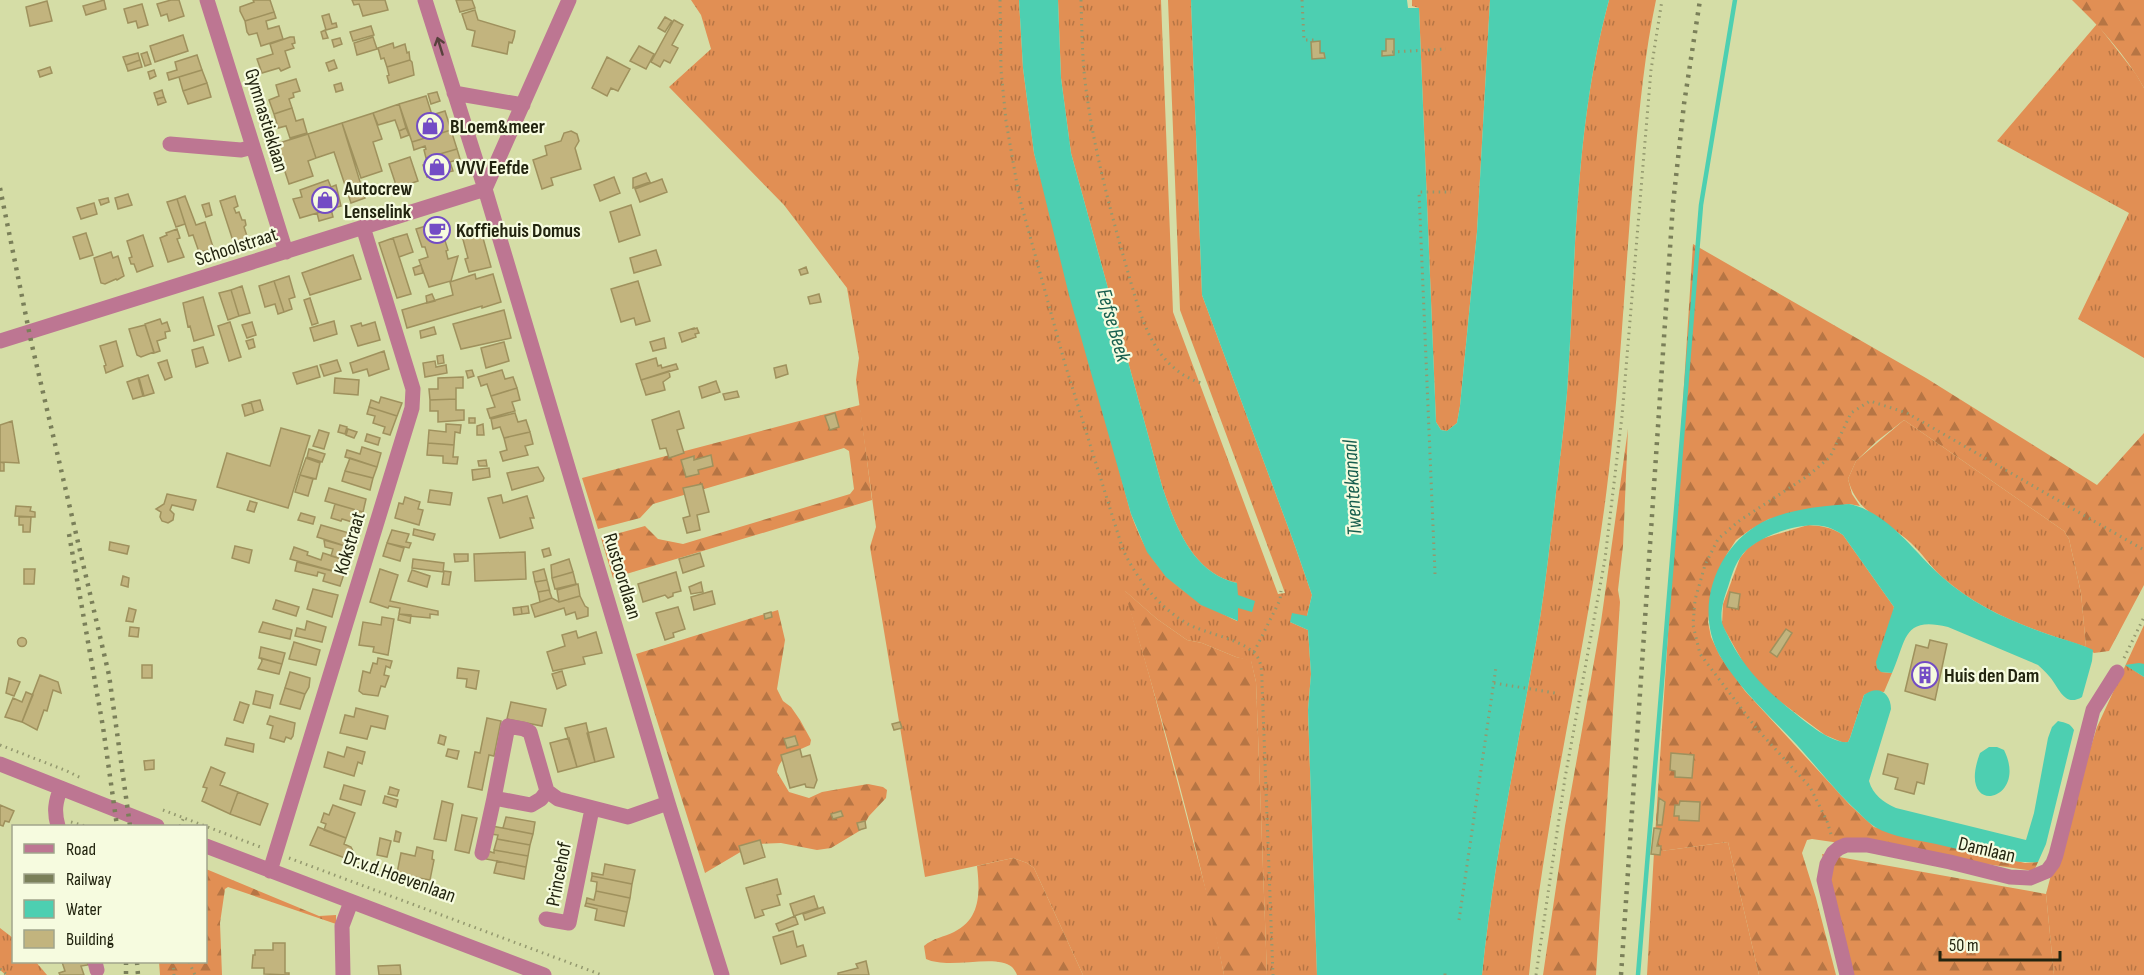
<svg xmlns="http://www.w3.org/2000/svg" width="2144" height="975" font-family="'Sofia Sans Condensed',sans-serif">
<style>
.grass{fill:url(#grass-tufts)}
.forest{fill:url(#forest-firs)}
.water{fill:#4dcfb1}
.lines{fill:none;stroke-linecap:round;stroke-linejoin:round}
.stream{stroke:#4dcfb1;stroke-width:4.5}
.building{fill:#c2b47e;stroke:#9f915d;stroke-width:1.5}
.path{stroke:#93986e;stroke-width:3;stroke-dasharray:1.5 4.5;stroke-linecap:butt}
.minor{stroke:#bd7692;stroke-width:15}
.rail{stroke:#7a7f59;stroke-width:4.5;stroke-dasharray:3 6;stroke-linecap:butt}
.oneway{stroke:#58413d}
.labels{text-anchor:middle;stroke-width:4.5;stroke-linejoin:round;paint-order:stroke}
.street-label{font-size:20px;fill:#22240f;stroke:#f6fbdf}
.poi-label{font-size:20px;font-weight:bold;fill:#22240f;stroke:#f6fbdf;text-anchor:start}
.water-label{font-size:21px;font-style:italic;fill:#175e4e;stroke:#f6fbdf}
</style>
<defs>
<pattern id="grass-tufts" width="24" height="20" patternUnits="userSpaceOnUse" patternTransform="scale(1.5)"><rect width="24" height="20" fill="#e18f54"/><path d="M3 7l-1-3M5 7V3M7 7l1-3M15 17l-1-3M17 17v-4M19 17l1-3" fill="none" stroke="#b67544"/></pattern>
<pattern id="forest-firs" width="22" height="20" patternUnits="userSpaceOnUse" patternTransform="scale(1.5)"><rect width="22" height="20" fill="#e18f54"/><path d="M5 1l3.5 6h-7zM16 11l3.5 6h-7z" fill="#b67544"/></pattern>
</defs>
<rect width="100%" height="100%" fill="#d5dda6"/>
<path class="grass" d="M691 0H1019L1023 68 1034 153 1131 514C1153 575 1180 593 1237 621V583C1192 573 1175 525 1162 486L1071 153 1061 78 1058 0H1161L1173 312 1278 594 1285 593 1180 310 1168 0H1191L1202 295 1294 543 1312 595 1307 616 1290 622 1308 630 1311 674 1308 710 1317 975H1267L1256 682 1251 661 1236 657 1202 643 1187 640 1157 619 1125 591 1150 678 1212 913 1224 975H1083L1034 868 1027 863 1013 858 925 877 870 547 876 527 856 380 859 358 847 288 784 205 669 87 711 49 701 15Z
M1412 0H1490L1477 232 1460 406 1457 423 1447 431 1441 430 1436 422 1419 8 1412 6Z
M1609 0H1656C1645 52 1640 104 1635 157 1625 267 1621 377 1607 487 1587 650 1545 811 1529 975H1482C1493 865 1516 757 1535 648 1544 599 1549 550 1555 501 1559 465 1564 429 1567 393 1576 262 1574 128 1609 0Z
M2097 24 2136 74 2144 88V358L2078 319 2129 213 1997 141Z
M1904 420 2064 531 2069 539 2081 593 2086 647C2031 629 1986 615 1942 577 1930 566 1922 553 1911 543 1886 520 1857 514 1848 479L1856 461Z
M1808 525C1822 526 1831 527 1843 535L1894 607 1881 672 1892 673 1884 692 1873 691 1864 695 1850 738 1848 742 1844 743 1825 735 1766 691 1744 664 1722 625 1723 604 1740 558 1748 548 1761 539Z
M2144 625V664L2126 665 2144 677V975H2054L2046 894 2051 875 2097 727Z
M1728 842 1759 975H1647L1654 852Z
M0 928 13 938 14 962H36L47 975H6L0 970Z"/>
<path class="forest" d="M2072 0H2144V88C2126 55 2099 26 2072 0Z
M1693 244 1926 378 2097 485 2144 433V585L2109 651 2094 653 2086 647 2081 593 2069 539 2064 531 1904 420 1877 441 1856 461 1848 479 1852 494 1860 506 1849 504 1769 519 1750 530 1736 540 1727 554 1714 581 1708 622 1711 637 1720 656 1745 691 1850 805 1874 827 2025 863 2038 862 2034 871 1812 839 1807 840 1802 853 1816 898 1836 975H1759L1728 842 1654 852Z
M860 405 872 500 613 578 601 538 645 526 658 539 683 544 850 494 854 489 849 451 844 448 653 504 640 518 598 529 582 478Z
M1628 429 1623 546 1618 590 1620 602 1596 975H1543L1565 826 1601 622Z
M1124 590 1157 619 1187 640 1202 643 1236 657 1251 660 1256 682 1267 975H1224C1198 845 1162 717 1124 590Z
M778 610 785 640 777 689 783 701 791 707 800 720 811 740 810 745C795 752 780 755 777 772L789 792 809 798 822 792 868 784 883 787 887 790 886 798 869 816 861 830 831 848 817 850 781 843 754 844 705 873 636 654Z
M1822 854 2046 894 2054 975H1851Z
M1013 858 1027 863 1034 868 1083 975H1017C1016 972 1014 969 1012 967 996 953 950 970 926 959L924 946C933 938 944 937 954 932 981 919 980 892 977 866Z
M206 869 319 916 336 915V924L228 887 225 889 220 923 222 975H160L159 962H206Z"/>
<path class="water" d="M1019 0H1058L1061 78 1071 153 1162 486C1175 525 1192 573 1237 583L1238 595 1255 601 1252 612 1238 608V621L1201 605 1166 577 1147 552 1131 514 1069 295 1034 153 1023 68Z
M1191 0H1407L1408 8H1419L1436 422 1441 430 1447 431 1457 423 1460 406 1477 232 1490 0H1609C1574 128 1576 262 1567 393 1564 429 1559 465 1555 501 1549 550 1544 599 1535 648 1516 757 1493 865 1482 975H1317L1308 710 1311 674 1308 630 1290 622 1292 613 1307 616 1312 595 1294 543 1202 295Z
M1849 504C1888 512 1913 551 1941 576 1973 605 2010 621 2050 635 2064 640 2079 643 2093 650L2092 661 2082 697C2064 708 2059 687 2049 676 2046 672 2042 669 2038 665L1948 627C1902 616 1907 640 1892 673L1881 672 1877 668 1876 662 1894 607 1843 535C1837 531 1830 527 1822 526 1800 522 1752 537 1740 558 1734 566 1731 578 1728 587 1724 598 1720 611 1722 623 1724 629 1728 635 1730 640 1746 671 1769 693 1796 714 1808 724 1833 744 1848 742L1850 738 1864 695C1878 684 1891 693 1891 709L1869 781C1873 795 1883 802 1896 808L2026 840 2034 813 2048 738 2052 727 2058 721C2066 723 2070 723 2074 730L2046 844 2038 862C2005 864 1969 851 1936 844 1917 840 1892 837 1875 827 1869 823 1863 817 1858 812 1836 792 1817 767 1797 745 1770 716 1740 690 1720 656 1692 607 1718 541 1769 519 1793 509 1822 506 1849 504Z
M2139 663 2144 664V677L2125 665Z
M1989 747H1997L2004 750C2030 802 1955 819 1980 753Z"/>
<g class="lines">
<path class="stream" d="M1638 975 1701 205 1735 0"/>
</g>
<path class="building" d="M104 0 106 9 86 15 83 6Z
M171 0H179L184 16 169 21 167 14 161 16 157 4Z
M253 0H270L274 12 245 21 240 11V7L254 2Z
M352 0H385L388 10 363 16 359 4 354 5Z
M456 0H472L475 8 460 12Z
M47 1 52 21 30 26 26 7Z
M142 4 148 25 138 28 136 21 128 23 124 9Z
M475 10 478 20 515 31 514 37 512 43 509 42 507 54 472 46 475 31 467 29 462 14Z
M274 12 276 18 266 21 268 29 279 26 283 39 261 46 257 33 249 35 247 32 245 21Z
M329 14 332 24 336 23 337 27 326 30 322 16Z
M665 17 672 21 665 32 658 28Z
M674 20 683 25 672 45 678 48 670 63 664 60 660 67 651 62Z
M371 26 374 35 353 41 350 32Z
M325 30 328 38 323 39 321 32Z
M183 35 188 51 155 62 150 46Z
M290 37H294L295 43 292 44 294 48 285 51 290 67 281 71 279 68 262 73 257 59 273 54 270 44Z
M373 37 377 49 357 55 354 43Z
M340 38 342 44 334 47 332 40Z
M1386 39H1394V55L1382 56V51H1386Z
M1320 41V53H1324L1325 58 1312 59 1311 42Z
M393 43 394 48 405 44 407 53 409 52 410 60 387 67 384 58 381 59 378 48Z
M639 46 654 54 646 69 630 61Z
M147 52 151 64 145 66 141 54Z
M138 53 140 60 126 65 123 57Z
M197 55 202 70 169 80 167 73 177 70 175 62Z
M607 57 630 69 618 91 611 88 607 96 592 88Z
M140 60 142 67 128 71 126 65Z
M334 60 337 68 329 71 326 63Z
M410 60 412 62 414 75 389 83 387 76 389 75 387 67Z
M50 67 52 73 40 77 38 71Z
M154 70 156 76 150 79 148 72Z
M202 70 207 83 183 91 179 77Z
M296 79 300 91 293 93 294 97 289 99 292 108 274 114 269 100 279 96 276 85Z
M207 83 211 97 188 104 183 91Z
M341 83 343 90 336 92 334 85Z
M162 90 164 97 156 99 154 93Z
M437 92 440 101 431 104 428 94Z
M426 96 432 115 445 111 451 130 412 142 399 104Z
M164 97 166 102 158 105 156 99Z
M399 104 406 128 399 131 395 120 378 125 373 113Z
M292 108 296 121 303 119 307 133 290 138 286 126 278 128 274 114Z
M373 113 382 139 373 142 382 171 361 178 342 123Z
M342 123 365 198 351 203 334 152 316 158 308 134Z
M406 128 409 135 401 138 399 131Z
M451 130 457 149 426 158 424 150 426 149 425 146 414 150 412 142Z
M571 131 577 134 579 141 575 148 581 169 551 178 553 185 542 189 533 160 547 155 545 146 561 141 564 133Z
M308 134 316 158 308 161 313 176 289 184 276 144Z
M457 149 460 159 450 162 453 171 427 177 423 165 428 164 426 158Z
M410 157 418 181 397 188 389 164Z
M646 173 650 182 633 188V178Z
M614 177 620 193 600 201 594 185Z
M662 179 667 192 640 202 635 189Z
M328 180 331 187 336 185 341 206 300 218 293 199 302 197 300 190Z
M128 194 132 205 118 209 115 198Z
M185 196 196 225 205 222 213 247 211 250 199 252 193 235 189 236 177 199Z
M235 196 238 206 234 208 236 213 239 212 242 220H245L246 225 244 227 247 236 244 240 236 242 233 241 220 201Z
M108 198 109 202 101 205 99 200Z
M177 199 185 224 176 227 167 202Z
M94 203 97 214 81 219 77 208Z
M209 203 212 215 206 217 202 205Z
M631 205 640 235 619 242 610 212Z
M331 209 333 217 319 221 317 213Z
M439 222 448 250 446 251 448 259 458 256 451 281 429 287 419 260 428 257 425 247H422L416 229Z
M480 227 491 267 469 272 465 259 468 258 461 232Z
M177 229 180 238 177 239 184 257 168 262 160 238 167 235 166 233Z
M86 233 93 255 80 259 73 237Z
M407 234 413 252 399 257 393 238Z
M143 235 153 266 137 272 134 264H131L129 258 132 257 127 241Z
M393 238 411 294 397 298 379 243Z
M656 250 661 265 634 273 630 258Z
M111 252 113 258 118 256 124 276 117 280 116 279 105 284 101 283 94 258Z
M353 255 361 279 310 295 302 273Z
M421 265 423 273 415 275 413 268Z
M806 267 808 273 801 275 799 270Z
M475 274 476 279 493 274 501 302 482 308V306L407 328 402 310 453 295 450 282Z
M289 276 295 297 289 299 292 309 284 312 274 281Z
M274 281 284 312 278 314 275 304 265 307 259 286Z
M638 281 650 321 636 325 634 318 621 322 611 289Z
M242 286 250 313 239 316 231 290Z
M231 290 239 316 228 320 219 293Z
M432 294 435 301 427 303 426 296Z
M819 294 821 302 810 304 808 297Z
M203 297 214 335 194 341 190 326 188 327 183 303Z
M310 298 318 323 312 325 304 300Z
M504 310 511 338 461 349 453 324Z
M160 319 162 324 167 322 170 331 165 332 166 338 157 341 160 351 154 353 145 324Z
M334 321 337 334 314 341 310 328Z
M230 322 241 357 229 361 218 326Z
M252 322 256 335 247 338 242 325Z
M375 322 380 340 358 346 351 326 361 323 362 326Z
M145 325 154 352 141 357 137 355 129 329Z
M434 327 436 334 421 338 420 331Z
M694 328V329L697 328 699 333 695 334 696 337 682 342 679 333Z
M664 338 666 348 653 351 650 342Z
M253 339 255 347 249 349 246 341Z
M116 341 123 366 106 373 104 366 106 365 100 346Z
M504 342 509 361 486 368 481 348Z
M203 347 208 363 196 367 192 350Z
M384 351 389 369 369 376 367 369 353 373 350 363Z
M443 355 444 363 438 364 437 356Z
M656 358 658 366 661 365 662 368 676 364 678 369 641 380 636 364Z
M167 360 172 377 165 380 158 363Z
M337 360 341 371 324 376 320 365Z
M435 361 436 367 446 365 447 373 425 377 423 363Z
M786 365 788 374 776 378 774 368Z
M317 366 320 377 297 384 293 373Z
M472 370 474 376 468 378 466 371Z
M502 370 505 379 513 377 517 388 491 396 487 384 481 386 478 377Z
M669 371 670 377 663 382 665 390 646 395 641 380Z
M148 375 154 393 144 396 139 378Z
M463 377V388H456V399L430 400 429 389H438V378Z
M138 378 143 396 133 399 127 382Z
M335 378 359 380 358 395 334 393Z
M716 381 720 392 702 398 699 387Z
M517 388 520 400 512 402 515 411 490 418 487 409 495 407 491 396Z
M737 391 739 397 725 400 723 394Z
M381 397 402 403 397 416 369 407 371 400 379 403Z
M456 399V410H464V420L438 422V411H430V400Z
M260 400 263 410 254 413 251 402Z
M251 402 254 413 245 416 242 405Z
M369 407 397 416 390 435 383 433 385 427 373 423 375 416 367 414Z
M679 411 684 428 677 430 684 453 669 458 666 448 660 449 652 420Z
M515 413 518 422 526 420 530 432 504 438 500 427 493 429 491 419Z
M835 413 839 427 830 430 825 416Z
M469 418H475V423H469Z
M12 421 19 463 0 462V425Z
M446 424 461 425 460 433 455 432 454 445 428 443 429 430 446 432Z
M483 424 484 435H477V426Z
M340 425 347 427 345 434 338 432Z
M281 428 310 436 288 508 217 487 227 453 270 466Z
M348 429 357 432 354 438 346 435Z
M319 430 329 433 324 449 313 446Z
M530 432 533 444 525 446 528 455 503 461 500 452 507 450 504 438Z
M367 434 380 438 378 445 365 441Z
M428 443 454 445 453 457H458L457 464 443 463V456L427 455Z
M362 447 381 453 377 467 345 457 347 450 360 454Z
M309 449 325 454 322 462 307 457Z
M711 455 713 466 698 470 699 474 686 477 681 460 694 456V460Z
M306 458 320 463 316 479 300 475Z
M350 458 377 467 373 478 345 471Z
M486 460 487 466H479L478 461Z
M0 462 4 463V471H0Z
M538 467 544 478 543 481 512 490 507 473Z
M489 468 490 477 473 480 472 470Z
M345 471 373 478 370 490 342 481Z
M300 475 313 479 308 496 295 492Z
M702 484 709 512 697 515 700 530 687 533 683 518 690 516 683 488Z
M329 488 366 499 363 512 325 501Z
M430 490 452 493 450 505 428 502Z
M167 494 196 500 193 510 172 505 170 510 174 514 173 520 168 523 162 521 160 517 161 512 156 509 164 504Z
M501 495 503 503 527 496 534 518H530L533 528 500 538 488 498Z
M405 497 420 502 418 509 423 510 419 525 395 518 399 503 403 504Z
M250 501 257 503 254 512 247 510Z
M335 504 363 512 359 524 342 519 341 521 331 518Z
M16 506 31 507 30 511 35 512V517L15 516Z
M301 513 315 517 313 524 298 520Z
M19 517H31L30 532H23V525H19Z
M321 525 356 535 352 548 317 537Z
M414 529 435 534 433 540 413 535Z
M392 530 409 534 406 542 411 543 409 548 387 543Z
M324 540 352 548 348 561 331 556 333 549 325 547Z
M110 542 129 546 127 554 109 550Z
M387 543 404 548 400 561 383 556Z
M235 546 252 550 249 563 232 558Z
M294 547 308 552 307 555 321 560 323 553 348 561 344 574 290 559Z
M549 548 551 555 544 557 542 550Z
M525 552 526 579 475 581 474 554Z
M700 553 704 566 683 573 679 559Z
M454 554H468V561L455 562Z
M413 559 444 563 443 572 412 568Z
M569 559 573 572 552 578 551 565Z
M297 562 344 574 340 586 323 581 325 574 318 572 317 576 295 571Z
M24 569H35L34 584H24Z
M380 569 398 575 390 601 438 611V615L430 614V618L409 616 399 614 400 608 389 606 388 608 370 602Z
M544 569 547 580 535 582 533 572Z
M412 570 430 576 427 587 408 581Z
M444 571 451 572 449 585 442 584Z
M573 572 576 584 555 589 552 578Z
M676 572 681 591 673 593V596L668 598 665 595 643 602 638 584Z
M123 576 129 578 128 587 121 585Z
M547 580 550 592 549 590 538 592 535 582Z
M701 582 703 592 691 594 689 587Z
M578 584 580 596 559 602 557 590Z
M313 589 338 595 332 617 307 609Z
M549 590 552 598 540 602 538 592Z
M712 591 715 604 694 610 691 597Z
M1730 592 1740 594 1738 609 1727 607Z
M580 596 585 606 588 608V616L577 619 575 612 566 615 564 608 535 617 531 605 552 598 559 602Z
M276 600 299 607 296 616 273 609Z
M528 606 529 613 522 614 521 607Z
M521 607 522 614 514 615 513 608Z
M678 607 685 629 673 633 674 637 665 640 656 613Z
M129 608 136 610 133 622 126 621Z
M771 612 772 617 765 619 764 614Z
M399 614 411 615 410 623 398 620Z
M382 617 394 619 388 655 373 652 374 647 359 645 363 622 381 625Z
M307 621 326 627 322 642 295 636 297 628 305 630Z
M263 622 292 630 290 639 259 632Z
M130 627 139 628 138 637 129 636Z
M1786 629 1792 633 1777 657 1770 652Z
M576 631 578 638 596 632 602 653 583 657 585 664 553 671 547 652 565 646 562 635Z
M17.5 642a4.5 4.5 0 1 1 9 0a4.5 4.5 0 1 1-9 0Z
M1930 640 1947 644 1935 700 1905 691 1916 645 1928 648Z
M294 642 320 650 316 665 289 659Z
M261 647 285 653 282 664 259 658Z
M261 658 282 664 279 674 258 669 262 661Z
M378 658 392 661 390 668 386 666 384 675 389 676 385 687 381 686 378 696 363 694 359 691 363 671 370 673 373 663 377 664Z
M142 665H152V678H142Z
M458 668 479 671 476 689 466 687 467 679 457 678Z
M562 671 566 685 557 689 552 674Z
M290 672 310 678 309 687 305 694 285 688Z
M40 675 58 682 61 693 53 690 47 711 44 710 37 730 22 722Z
M9 678 20 682 14 696 6 693Z
M285 688 305 694 300 709 280 704Z
M256 691 273 695 270 708 253 704Z
M26 692 33 695 22 722 5 717 13 698 22 702Z
M240 702 249 705 243 723 234 720Z
M511 702 546 709 542 726 507 719Z
M356 708 388 716 385 729 371 726 367 739 340 733 345 715 354 717Z
M270 716 295 723 293 736 291 739 286 737 284 742 270 738 273 726 267 724Z
M487 718 501 721 494 756 489 755 482 790 468 787 475 752 480 753Z
M900 722 902 728 894 730 892 724Z
M586 723 595 762 577 767 565 728Z
M606 728 614 757 595 762 587 733Z
M440 735 446 737 444 745 438 743Z
M795 736 798 745 787 748 784 739Z
M227 738 254 744 253 752 225 745Z
M569 738 577 767 558 772 550 743Z
M347 747 365 752 362 764 358 762 354 776 324 767 328 752 344 757Z
M448 749 459 751 457 759 446 756Z
M800 749 802 757 810 755 817 780 814 788 806 787 805 784 790 788 781 755Z
M1671 753 1694 755 1692 778 1675 777V771L1670 770Z
M1888 754 1928 764 1924 784 1917 782 1914 794 1895 789 1898 778 1883 774Z
M154 760V769L145 770 144 761Z
M211 767 225 773 220 785 238 792 230 814 202 801 207 788 203 787Z
M344 785 365 791 361 805 340 799Z
M390 787 399 790 397 796 388 794Z
M238 792 268 804 260 825 230 814Z
M385 796 398 800 396 807 383 803Z
M1659 798 1665 802 1662 825H1657Z
M442 801 453 804 446 841 434 839Z
M1680 801 1700 802 1699 821 1679 820V816H1674L1675 805H1679Z
M0 805 14 811 9 822 5 821 3 826 0 825Z
M333 805 355 813 346 838 324 830 326 824 321 822 324 813 329 815Z
M841 811 843 816 833 819 831 814Z
M462 815 477 818 469 853 455 850Z
M506 817 535 822 533 834 503 828Z
M865 821 866 828 859 830 857 823Z
M492 826 533 834 530 845 497 839 498 835 491 834Z
M318 827 346 838 344 844 351 847 353 851 351 857 345 858 310 845Z
M1654 828 1661 829 1657 846H1661L1660 855 1651 854Z
M396 831 401 833 399 842 394 841Z
M380 838 391 841 387 857 377 855Z
M497 839 530 845 528 856 494 850Z
M760 840 765 857 744 864 739 846Z
M417 847 433 851 432 859 434 860 430 880 408 876 406 880 399 878V874L397 873 401 853 415 856Z
M494 850 528 856 526 867 486 859 488 851 494 853Z
M497 861 526 867 524 879 494 873Z
M605 864 635 870 632 884 592 876V873L603 875Z
M592 876 632 884 630 898 596 891 597 882 591 881Z
M777 879 781 894 777 895 780 905 762 910 764 915 755 918 746 888Z
M596 891 630 898 627 912 586 903 587 898 594 900Z
M814 896 818 908 794 916 790 904Z
M586 903 627 912 624 926 595 920 597 909 585 906Z
M823 907 825 913 805 920 803 914Z
M795 916 798 924 779 931 776 924Z
M793 931 797 947 803 945 806 956 781 964 773 937Z
M273 943H285V973H289V975L264 974V968H252L253 955H255V950H273Z
M866 961 869 975H838V973L858 968 856 964Z
M62 962H87L88 965 81 966 84 975H60L59 973 65 971Z
M400 965 401 975H379L378 966Z"/>
<g class="lines">
<path class="path" d="M1000 0 1001 70 1006 121 1019 196 1065 364 1123 550C1138 580 1157 605 1186 623 1204 634 1251 640 1259 660 1262 667 1262 676 1262 683L1273 975
M1081 0C1082 32 1082 64 1087 96 1095 154 1111 213 1127 269 1135 296 1142 326 1158 350 1170 367 1184 378 1204 384
M1302 0 1304 40H1314V43
M1392 52 1446 49
M1435 574 1419 192H1451
M1254 652 1280 600 1281 591
M2124 658 2144 617
M1494 683 1555 693
M0 745 67 771 81 778
M163 810 263 848
M71 822 85 826
M180 826 184 817
M1831 834 1827 821 1810 787 1757 729 1700 654 1693 625 1695 600 1705 565 1718 539 1739 521 1809 475 1830 457 1851 413 1870 401 1907 413 2144 550
M289 858 602 975
M1459 920 1496 667
M173 962 174 975
M189 962 195 975
M0 969 7 975
M1445 975V972
M1536 975 1565 778 1605 559 1622 416 1651 70 1662 0"/>
<path class="minor" d="M207 0 286 252
M425 0 485 189 668 803 722 975
M454 93 523 105
M170 144 241 150 253 147
M0 341 485 189 569 0
M0 764 157 826
M494 798 508 726 524 729 530 732 547 791
M58 826C54 812 55 802 61 788
M206 846 544 975
M482 853 494 798 531 805 541 799 547 791 558 799 628 817 668 803
M270 871 412 408 413 389 363 227
M546 919 569 923 592 809
M95 962 97 970
M343 975 342 926 351 902
M1847 975 1824 880 1827 864 1833 853 1839 848 1846 845H1867L1950 862 2010 877 2030 878 2047 871 2053 863 2056 855 2093 710 2117 672"/>
<path class="rail" d="M0 188 31 341 109 675 130 826
M69 534 103 727 117 826
M126 962V975
M137 962 138 975
M1621 975 1673 204 1684 104 1700 0"/>
</g>
<defs><path id="oneway-shaft" d="M-6 0H5M1.5-3L5.5 0L1.5 3" fill="none" stroke-width="1.6" stroke-linecap="round" stroke-linejoin="round" transform="scale(1.5)"/></defs>
<use class="oneway" href="#oneway-shaft" transform="translate(440 46) rotate(-107)"/>
<defs>
<symbol id="shop-ring" viewBox="-11 -11 22 22"><circle r="9.5" fill="#f6fbdf" stroke="#734cc5" stroke-width="1.5"/><path d="M-5-2.5h2.3a2.7 3.5 0 0 1 5.4 0H5L5.5 6h-11ZM-1.5-2.5h3a1.5 2.3 0 0 0-3 0Z" fill="#734cc5"/></symbol>
<symbol id="cafe-ring" viewBox="-11 -11 22 22"><circle r="9.5" fill="#f6fbdf" stroke="#734cc5" stroke-width="1.5"/><path d="M-5.5-4.5H6V0H3Q3 3.5 0 3.5H-2.5Q-5.5 3.5-5.5 0ZM3-3.2v2h1.7v-2ZM-6 4.5H4V6H-6Z" fill="#734cc5"/></symbol>
<symbol id="building-ring" viewBox="-11 -11 22 22"><circle r="9.5" fill="#f6fbdf" stroke="#734cc5" stroke-width="1.5"/><path d="M-4-6H4V6H1V3H-1V6H-4ZM-2.5-4.3h1.7v1.8h-1.7ZM.8-4.3h1.7v1.8H.8ZM-2.5-1h1.7V.8h-1.7ZM.8-1h1.7V.8H.8Z" fill="#734cc5"/></symbol>
</defs>
<g fill-rule="evenodd">
<use href="#shop-ring" x="415" y="111" width="30" height="30"/>
<use href="#shop-ring" x="422" y="152" width="30" height="30"/>
<use href="#shop-ring" x="310" y="185" width="30" height="30"/>
<use href="#cafe-ring" x="422" y="215" width="30" height="30"/>
<use href="#building-ring" x="1910" y="660" width="30" height="30"/>
</g>
<g class="labels">
<g class="street-label">
<text transform="translate(267 120) rotate(73)" y="7">Gymnastieklaan</text>
<text transform="translate(236 246) rotate(-18)" y="7">Schoolstraat</text>
<text transform="translate(349 543) rotate(-73)" y="7">Kokstraat</text>
<text transform="translate(623 576) rotate(73)" y="7">Rustoordlaan</text>
<text transform="translate(1987 849) rotate(13)" y="7">Damlaan</text>
<text transform="translate(558 874) rotate(-79)" y="7">Princehof</text>
<text transform="translate(400 876) rotate(20)" y="7">Dr.v.d.Hoevenlaan</text>
</g>
<g class="poi-label">
<text x="450" y="133">BLoem&amp;meer</text>
<text x="456" y="174">VVV Eefde</text>
<text x="344" y="195">Autocrew<tspan x="344" dy="23">Lenselink</tspan></text>
<text x="456" y="237">Koffiehuis Domus</text>
<text x="1944" y="682">Huis den Dam</text>
</g>
<g class="water-label">
<text transform="translate(1114 325) rotate(74)" y="7">Eefse Beek</text>
<text transform="translate(1352 488) rotate(-93)" y="7">Twentekanaal</text>
</g>
</g>
<rect x="12" y="825" width="195" height="138" fill="#f6fbdf" stroke="#a1a58c" stroke-width="1.5"/>
<rect x="24" y="844" width="30" height="9" fill="#bd7692" stroke="#a1a58c" stroke-width="1.5"/>
<text x="66" y="855" font-size="18" fill="#22240f">Road</text>
<rect x="24" y="874" width="30" height="9" fill="#7a7f59" stroke="#a1a58c" stroke-width="1.5"/>
<text x="66" y="885" font-size="18" fill="#22240f">Railway</text>
<rect x="24" y="900" width="30" height="18" fill="#4dcfb1" stroke="#a1a58c" stroke-width="1.5"/>
<text x="66" y="915" font-size="18" fill="#22240f">Water</text>
<rect x="24" y="930" width="30" height="18" fill="#c2b47e" stroke="#a1a58c" stroke-width="1.5"/>
<text x="66" y="945" font-size="18" fill="#22240f">Building</text>
<path d="M1940 951v9h120v-9" fill="none" stroke="#22240f" stroke-width="3"/>
<text x="1949" y="951" font-size="18" fill="#22240f" stroke="#f6fbdf" stroke-width="4.5" paint-order="stroke">50 m</text>
</svg>
